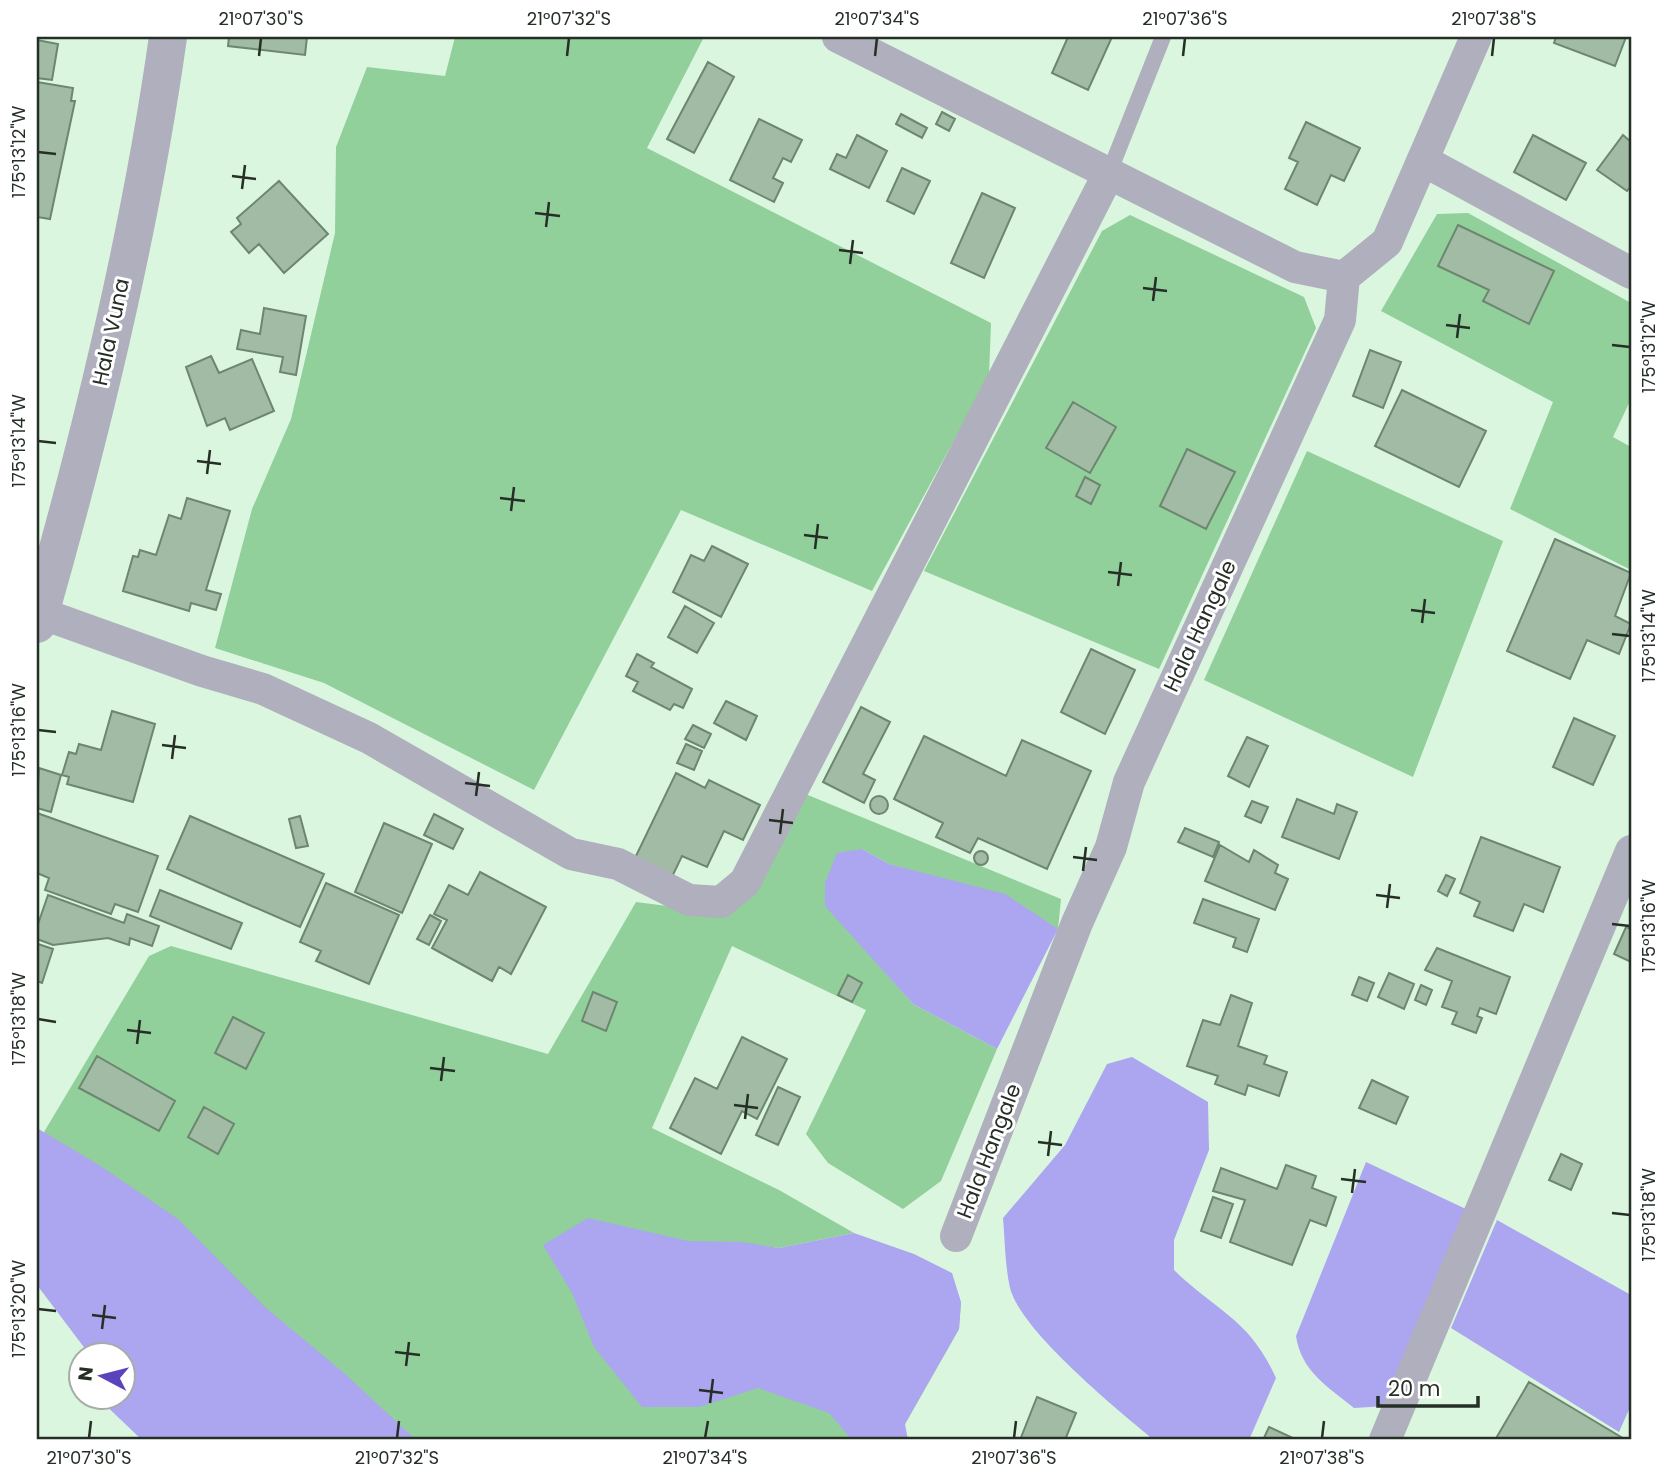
<svg xmlns="http://www.w3.org/2000/svg" width="1668" height="1477" font-family="Poppins,sans-serif">
<style>
.green{fill:#91cf9b}
.water{fill:#aba6ef}
.building{fill:#a1bba5;stroke:#6d8670;stroke-width:2}
.lines{fill:none;stroke-linecap:round;stroke-linejoin:round}
.service{stroke:#b0afbd;stroke-width:16}
.minor{stroke:#b0afbd;stroke-width:32}
.tertiary{stroke:#b0afbd;stroke-width:38}
.ticks{fill:none;stroke:#252f26;stroke-width:2.5}
.labels{text-anchor:middle;stroke-width:6;stroke-linejoin:round;paint-order:stroke}
.street-label{font-size:21px;fill:#252f26;stroke:#fff}
.neatline{fill:none;stroke:#252f26;stroke-width:2.5}
.ticks-label{font-size:18px;text-anchor:middle;fill:#252f26}
</style>
<rect width="100%" height="100%" fill="#dbf6df"/>
<path class="green" d="M455 37H704L647 148 991 323 989 376 872 591 681 510 534 790 324 683 215 648 252 509 291 419 335 233 336 147 367 67 445 76Z
M1468 213 1631 303V399L1613 437 1631 447V570L1510 509 1553 402 1381 311 1437 214Z
M1130 215 1304 297 1316 328 1159 669 924 571 1102 231Z
M1307 451 1503 541 1413 777 1204 680Z
M803 793 1061 899 1058 929 941 879 889 864 862 849 875 961 913 1004 997 1049 941 1181 903 1209 828 1163 806 1134 866 1010 732 946 652 1128 779 1190 854 1233 779 1248 742 1243 944 1317 961 1302 959 1329 905 1424 855 1440H323L44 1132 149 956 171 946 548 1054 636 902 730 914Z"/>
<path class="water" d="M862 849 889 864 1005 894 1058 929 997 1049 913 1004 825 906V883L837 853Z
M1132 1057 1208 1102 1209 1150 1174 1240V1270C1217 1312 1249 1318 1276 1378L1249 1440H1154C1118 1410 1021 1331 1010 1288 1005 1266 1005 1241 1003 1218L1065 1145 1107 1064Z
M37 1128 99 1165 178 1219 265 1307 344 1373 416 1440H142L97 1397 122 1396V1354H89L37 1285Z
M1366 1162 1468 1210 1387 1406 1354 1408C1328 1387 1301 1371 1296 1336Z
M588 1218 688 1241 742 1242 779 1248 854 1233 914 1254 952 1273 961 1302 959 1329 905 1424 908 1440H852L829 1413 758 1388 699 1407H642L594 1347 572 1293 543 1245Z
M1497 1220 1631 1295V1405L1619 1432 1451 1328Z"/>
<path class="building" d="M229 37H307L305 55 228 46Z
M1068 37H1112L1088 90 1052 73Z
M1556 37H1626L1615 66 1554 43Z
M37 40 58 44 52 80 37 78Z
M708 62 734 77 694 153 667 139Z
M37 82 73 88 71 101H75L50 219 37 217Z
M942 112 955 119 949 131 936 124Z
M901 114 927 128 922 138 896 124Z
M759 119 802 140 791 162 783 158 773 178 783 183 774 202 730 180Z
M1306 122 1360 148 1344 181 1331 175 1317 205 1285 189 1298 162 1289 158Z
M857 135 887 151 869 188 830 169 837 154 846 158Z
M1533 135 1586 163 1566 200 1514 172Z
M1623 135 1631 142V186L1627 191 1597 170Z
M902 168 930 181 914 214 887 201Z
M279 181 328 234 284 273 259 244 249 253 231 232 241 224 237 218Z
M982 193 1015 208 984 278 951 263Z
M1458 225 1554 271 1529 324 1483 301 1489 290 1438 266Z
M264 308 306 316 296 375 280 372 283 357 237 349 241 330 260 334Z
M1370 350 1401 362 1383 408 1353 396Z
M211 356 219 373 252 359 274 411 230 430 225 418 207 426 186 367Z
M1402 390 1486 431 1459 487 1375 446Z
M1073 402 1116 427 1090 473 1046 448Z
M1187 449 1235 472 1206 529 1160 506Z
M1085 477 1100 485 1091 504 1076 496Z
M187 498 230 511 206 590 221 594 216 610 191 603 189 611 123 591 133 556 138 557 140 550 156 555 169 515 181 519Z
M1555 539 1631 573 1615 616 1631 624 1619 654 1587 640 1570 679 1507 651Z
M712 546 748 564 721 617 673 592 691 555 704 561Z
M685 606 714 623 697 653 668 637Z
M1091 649 1135 670 1105 734 1061 712Z
M637 654 654 663 651 667 692 689 683 708 674 704 670 710 633 691 638 682 626 676Z
M726 701 757 716 746 740 714 723Z
M861 707 890 722 863 774 875 780 864 803 823 782Z
M112 711 155 724 133 802 67 784 69 777 62 775 69 752 76 754 79 744 101 750Z
M1574 718 1615 736 1593 785 1553 767Z
M693 725 711 734 704 748 685 739Z
M924 736 1006 776 1022 740 1091 771 1047 869 978 838 970 853 936 837 943 823 894 799Z
M1247 737 1268 746 1249 787 1228 776Z
M686 744 702 751 694 770 677 763Z
M39 768 61 775 51 812 37 808Z
M676 773 705 788 709 780 760 805 743 840 724 831 707 867 682 856 671 879 634 860Z
M870 805a9 9 0 1 1 18 0a9 9 0 1 1-18 0Z
M1297 799 1334 814 1337 804 1357 812 1339 859 1282 837Z
M1252 801 1268 807 1261 823 1245 816Z
M37 813 158 856 138 912 115 904 111 914 45 890 49 878 37 873Z
M434 814 463 829 453 849 424 835Z
M190 816 324 874 300 927 167 869Z
M300 816 308 846 296 848 289 819Z
M384 823 432 844 402 913 355 892Z
M1185 828 1219 842 1213 857 1178 842Z
M1481 837 1560 867 1543 912 1524 904 1513 931 1474 916 1480 902 1460 893Z
M1220 845 1249 862 1254 850 1278 865 1275 873 1288 879 1275 910 1205 881Z
M974 858a7 7 0 1 1 14 0a7 7 0 1 1-14 0Z
M480 872 546 907 511 974 499 967 492 981 432 948 447 920 434 914 449 885 468 895Z
M1446 875 1455 879 1447 896 1438 891Z
M326 883 399 915 369 984 316 961 321 951 300 942Z
M160 890 242 923 231 949 150 916Z
M48 895 124 923 127 914 159 926 152 946 130 938 129 945 108 938 53 945 37 939V927Z
M1203 899 1259 919 1247 952 1233 947 1236 938 1194 923Z
M430 915 441 921 429 945 417 939Z
M1626 927 1631 929V962L1614 954Z
M38 944 53 949 42 983 37 981Z
M1437 948 1510 977 1496 1014 1480 1008 1477 1016 1482 1018 1476 1033 1452 1024 1457 1012 1442 1007 1452 981 1425 970Z
M1389 973 1414 984 1404 1009 1378 997Z
M848 975 862 983 852 1002 838 995Z
M1359 977 1374 983 1367 1001 1352 995Z
M1421 985 1432 990 1426 1005 1415 1000Z
M593 992 617 1002 606 1031 582 1021Z
M1231 995 1252 1003 1238 1046 1267 1056 1264 1064 1287 1072 1279 1096 1248 1085 1245 1095 1215 1084 1218 1076 1187 1066 1203 1020 1220 1025Z
M233 1017 264 1033 246 1069 215 1053Z
M742 1037 787 1059 757 1119 742 1111 721 1154 670 1128 695 1078 717 1089Z
M97 1056 175 1101 159 1131 79 1088Z
M1372 1080 1408 1097 1396 1124 1359 1108Z
M778 1087 800 1097 778 1145 756 1135Z
M204 1107 234 1124 218 1154 188 1137Z
M1561 1154 1582 1164 1571 1190 1549 1180Z
M1286 1165 1316 1176 1312 1188 1336 1197 1326 1226 1310 1220 1292 1265 1230 1242 1245 1200 1213 1191 1221 1168 1277 1189Z
M1213 1197 1233 1204 1221 1238 1201 1231Z
M1529 1382 1626 1440H1495Z
M1037 1397 1076 1413 1065 1440H1020Z
M1269 1427 1297 1440H1263Z"/>
<g class="lines">
<path class="service" d="M1109 173 1163 37"/>
<path class="minor" d="M838 37 1295 267 1344 277
M1424 161 1631 273
M40 613 202 671 263 689 369 738 571 854 618 864 689 900 721 902 745 882 1109 173
M956 1236 1077 923 1111 847 1129 782 1340 320 1344 277 1387 242 1476 37
M1385 1440 1631 851"/>
<path class="tertiary" d="M37 624C92 432 140 235 168 37"/>
</g>
<path class="ticks" d="M259 56 261 38M567 56 569 38M875 56 877 38M1183 56 1185 38M1492 56 1494 38M38 152 56 154M232 176 256 179M242 189 245 165M535 213 560 216M546 227 549 202M839 250 863 253M850 264 853 240M1143 288 1167 291M1153 301 1156 277M1446 325 1470 328M1457 338 1460 314M1612 345 1630 347M38 441 56 443M197 461 221 464M207 474 210 450M500 498 525 501M511 511 514 487M804 535 828 538M815 549 818 524M1108 572 1132 575M1118 586 1121 562M1411 610 1435 613M1422 623 1425 599M1612 634 1630 636M38 730 56 732M162 745 186 748M172 759 175 735M465 783 490 786M476 796 479 772M769 820 793 823M780 834 783 809M1073 857 1097 860M1083 871 1086 847M1376 895 1400 898M1387 908 1390 884M1612 924 1630 926M38 1019 56 1022M127 1030 151 1033M137 1044 140 1020M430 1068 455 1071M441 1081 444 1057M734 1105 758 1108M745 1119 748 1094M1038 1142 1062 1145M1048 1156 1051 1131M1341 1179 1366 1182M1352 1193 1355 1169M1612 1213 1630 1215M38 1309 56 1311M92 1315 116 1318M102 1329 105 1305M395 1352 420 1355M406 1366 409 1342M699 1390 723 1393M710 1403 713 1379M89 1438 91 1421M397 1438 399 1421M705 1438 708 1421M1014 1438 1016 1421M1322 1438 1324 1421"/>
<g class="labels">
<g class="street-label">
<text transform="translate(111 332) rotate(-78)" y="7">Hala Vuna</text>
<text transform="translate(1200 626) rotate(-65)" y="7">Hala Hangale</text>
<text transform="translate(989 1151) rotate(-69)" y="7">Hala Hangale</text>
</g>
</g>
<rect width="1668" height="1477" fill="none" stroke="#ffffff" stroke-width="77"/>
<g transform="translate(102 1376) rotate(277)"><circle r="33" fill="#ffffff" stroke="#a8aca8" stroke-width="2"/>
<path d="M0-5L12 26L0 18L-12 26Z" fill="#5b43bb"/>
<text y="-10" font-size="19" font-weight="bold" text-anchor="middle" fill="#252f26">N</text>
</g>
<path d="M1378 1396v10h100v-10" fill="none" stroke="#252f26" stroke-width="3.5"/>
<text x="1388" y="1396" font-size="21" fill="#252f26" stroke="#ffffff" stroke-width="5" paint-order="stroke">20 m</text>
<rect x="38" y="38" width="1592" height="1400" class="neatline"/>
<g class="ticks-label">
<text x="261" y="25">21°07'30"S</text>
<text x="569" y="25">21°07'32"S</text>
<text x="877" y="25">21°07'34"S</text>
<text x="1185" y="25">21°07'36"S</text>
<text x="1494" y="25">21°07'38"S</text>
<text transform="translate(19 152) rotate(-90)" y="6">175°13'12"W</text>
<text transform="translate(1649 347) rotate(-90)" y="6">175°13'12"W</text>
<text transform="translate(19 441) rotate(-90)" y="6">175°13'14"W</text>
<text transform="translate(1649 636) rotate(-90)" y="6">175°13'14"W</text>
<text transform="translate(19 730) rotate(-90)" y="6">175°13'16"W</text>
<text transform="translate(1649 926) rotate(-90)" y="6">175°13'16"W</text>
<text transform="translate(19 1019) rotate(-90)" y="6">175°13'18"W</text>
<text transform="translate(1649 1215) rotate(-90)" y="6">175°13'18"W</text>
<text transform="translate(19 1309) rotate(-90)" y="6">175°13'20"W</text>
<text x="89" y="1464">21°07'30"S</text>
<text x="397" y="1464">21°07'32"S</text>
<text x="705" y="1464">21°07'34"S</text>
<text x="1014" y="1464">21°07'36"S</text>
<text x="1322" y="1464">21°07'38"S</text>
</g>
</svg>
